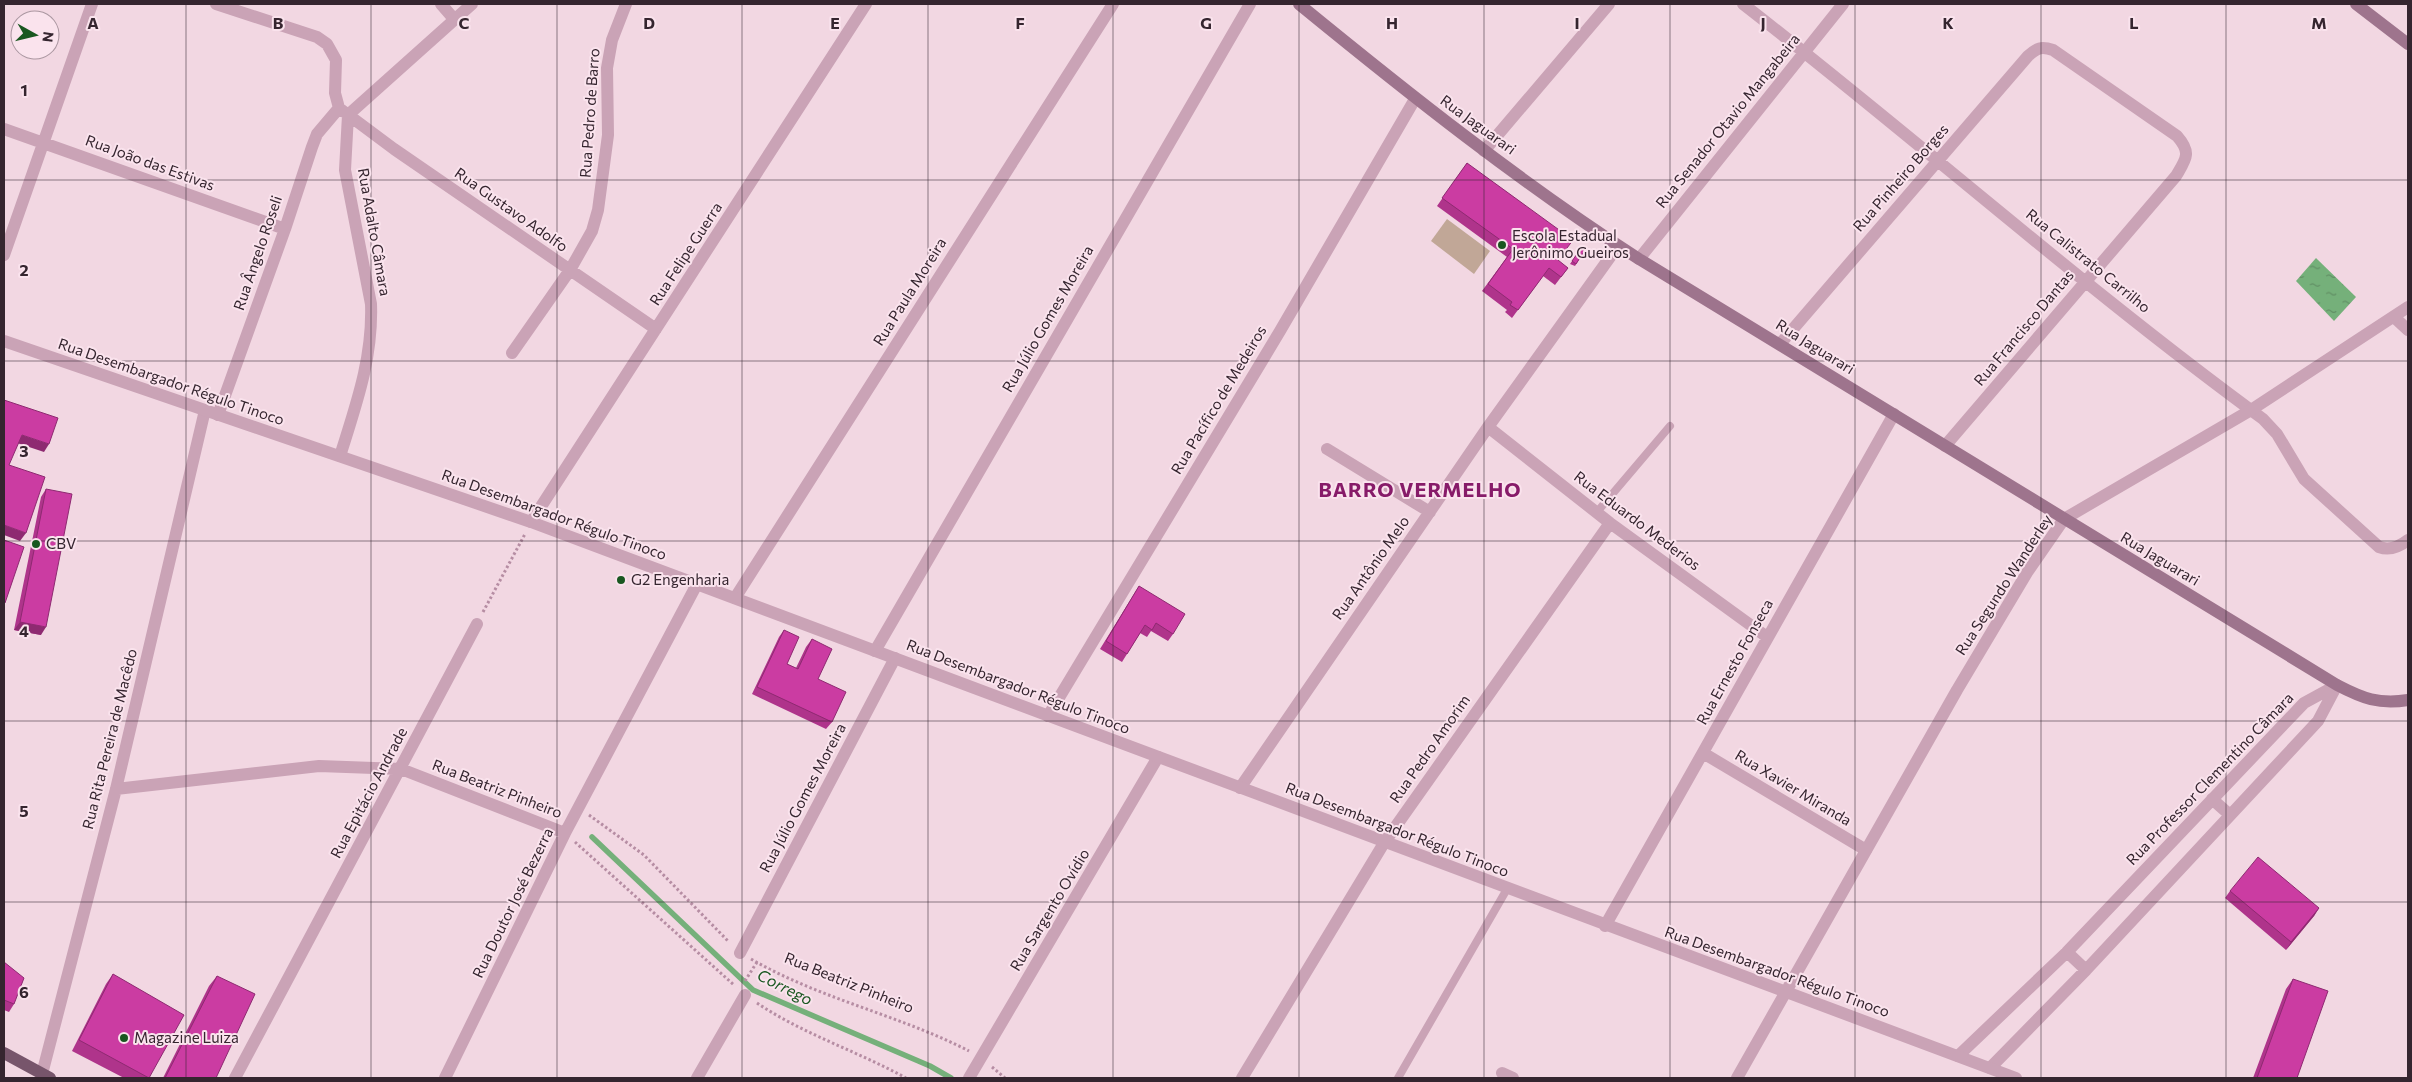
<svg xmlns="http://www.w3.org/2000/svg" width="2412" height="1082" font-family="Commissioner,sans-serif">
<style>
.pitch{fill:#c1a797}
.water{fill:url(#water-ripples)}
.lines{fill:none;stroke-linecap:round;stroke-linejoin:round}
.stream{stroke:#75b07a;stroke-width:5.5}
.path{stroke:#b68da3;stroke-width:3;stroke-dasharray:2.5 2.5;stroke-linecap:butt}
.service{stroke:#caa3b6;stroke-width:8}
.minor{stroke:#caa3b6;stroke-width:12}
.tertiary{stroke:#caa3b6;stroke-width:12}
.secondary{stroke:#9e748d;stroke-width:12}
.primary{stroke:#77556b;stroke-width:12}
.wall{fill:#af348b}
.shaded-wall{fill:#8e2a71}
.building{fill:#cb3ca2;stroke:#8e2a71}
.grid{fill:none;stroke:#35252f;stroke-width:1;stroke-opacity:0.55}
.poi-dot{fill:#195720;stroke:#fae3ed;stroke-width:2}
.labels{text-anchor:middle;stroke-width:4;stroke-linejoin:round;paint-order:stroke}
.street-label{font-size:15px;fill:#35252f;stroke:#fae3ed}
.poi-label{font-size:15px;fill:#35252f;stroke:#fae3ed;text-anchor:start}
.water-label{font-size:16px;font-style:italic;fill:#195720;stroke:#fae3ed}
.district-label{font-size:20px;font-weight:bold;letter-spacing:1px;fill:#871b69;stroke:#fae3ed}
.grid-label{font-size:16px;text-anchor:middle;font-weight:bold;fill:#35252f;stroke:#fae3ed;stroke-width:4;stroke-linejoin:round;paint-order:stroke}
</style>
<defs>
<pattern id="water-ripples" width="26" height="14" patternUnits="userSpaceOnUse" patternTransform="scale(1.25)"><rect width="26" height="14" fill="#75b07a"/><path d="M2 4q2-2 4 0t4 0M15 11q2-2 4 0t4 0" fill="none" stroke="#618f64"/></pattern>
</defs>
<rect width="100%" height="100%" fill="#f2d7e2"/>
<path class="pitch" d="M1447 219 1490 251 1474 274 1431 241Z"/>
<path class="water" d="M2316 258 2356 297 2334 321 2296 281Z"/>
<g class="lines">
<path class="stream" d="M592 837 753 990 930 1066 951 1078"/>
<path class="path" d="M483 612 525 534
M589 815 644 855 729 942
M575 842 734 985
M751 959C820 999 899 1015 969 1051
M745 981 757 962
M757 1003C803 1034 857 1051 906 1078
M992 1067 1005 1078"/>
<path class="service" d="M1597 512 1670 426
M1398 1078 1507 889"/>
<path class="minor" d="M216 4 317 37 327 44 336 60 335 93 339 108 394 149 656 329
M441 4 454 19
M1743 4C1918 140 2084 288 2263 419L2277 434 2304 479 2379 547C2390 551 2399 547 2408 540
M4 129 285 229
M1484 151 1609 4
M4 255 92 4
M1639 259 1843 4
M2394 317 2408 330
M1780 344 2028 56C2037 48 2041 46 2053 50L2177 136C2192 153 2186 159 2176 176L1945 446
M512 353 570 270 592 231 598 210 608 135 607 68 612 40 626 4
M218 415 285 229 312 147 317 134 339 108
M1488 427 1610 523 1767 637
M1327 449 1430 512
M340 456C356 405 373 358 371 304L345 170 348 115 472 4
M531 522 866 4
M735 598 1113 4
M875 651 1250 4
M1048 716 1280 331 1415 99
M1703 753 1866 850
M1240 788 1488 427 1618 246
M116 789 319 766 401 769 565 833
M2212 799 2230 815
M1605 926 1894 414
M2067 952 2086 970
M740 953 895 658
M1958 1056 2067 952 2304 703 2337 685
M1990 1068 2086 970 2318 721 2337 685
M1502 1073 1513 1078
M42 1074 116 789 205 410
M235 1078 477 624
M445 1078 565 833 697 584
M697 1078 745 995
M969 1078 1158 757
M1242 1078 1384 843 1610 523"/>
<path class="tertiary" d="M4 341 531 522 2016 1078
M1737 1078 1957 690 2028 571 2064 519 2251 410 2408 307"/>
<path class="secondary" d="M1299 4C1409 94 1520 182 1639 259L2337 685C2362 698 2379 705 2408 700
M2356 4 2408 44"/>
<path class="primary" d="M4 1053 50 1078"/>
</g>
<path class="wall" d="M1467 163 1558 261 1568 268 1555 285 1543 276 1512 318 1505 312 1507 310 1482 291 1507 257 1437 206Z
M1581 248 1585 250 1575 266 1570 264Z
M46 489 41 635 14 630 41 497Z
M1139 586 1173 634 1168 641 1151 631 1147 637 1140 633 1122 662 1100 649Z
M784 630 787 664 796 668 806 647 812 639 818 679 832 722 826 729 752 694 779 637Z
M2230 891 2319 908 2314 916 2286 950 2225 898Z
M4 962 14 1004 9 1012 4 1010Z
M113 974 149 1078H124L72 1051 106 984Z
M217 976 216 1078H163L209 986Z
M2293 979 2297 1078H2253L2286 989Z"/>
<path class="shaded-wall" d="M22 435 49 444 44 452 17 443Z
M4 525 26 533 20 541 4 535Z
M20 622 46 627 41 635 14 630Z
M2319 908 2314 916 2286 950 2291 942Z"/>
<path class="building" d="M1467 163 1573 240 1558 260 1568 268 1561 277 1549 268 1518 310 1510 305 1512 302 1488 284 1513 249 1442 198Z
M1581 248 1585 250 1576 264 1572 261Z
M4 400 58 418 49 444 22 435 9 465 45 477 26 533 4 525Z
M46 489 72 494 46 627 20 622Z
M4 540 24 547 5 603 4 602Z
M1139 586 1185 614 1173 634 1156 623 1152 630 1145 625 1127 654 1106 641Z
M784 630 799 637 787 664 798 669 812 639 832 649 818 679 846 692 832 722 757 687Z
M2258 857 2319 908 2291 942 2230 891Z
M4 962 24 978 14 1004 4 1000Z
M113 974 184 1015 149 1078 79 1040Z
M217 976 255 994 216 1078H165Z
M2293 979 2328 991 2297 1078H2257Z"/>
<path class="grid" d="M186 4V1078M371 4V1078M557 4V1078M742 4V1078M928 4V1078M1113 4V1078M1299 4V1078M1484 4V1078M1670 4V1078M1855 4V1078M2041 4V1078M2226 4V1078M4 180H2408M4 361H2408M4 541H2408M4 721H2408M4 902H2408"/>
<g class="poi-dot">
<circle cx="1502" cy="245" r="5"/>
<circle cx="36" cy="544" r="5"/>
<circle cx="621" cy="580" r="5"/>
<circle cx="124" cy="1038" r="5"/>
</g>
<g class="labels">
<g class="street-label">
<text transform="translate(590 113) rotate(-86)" y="5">Rua Pedro de Barro</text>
<text transform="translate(1728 121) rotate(-51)" y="5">Rua Senador Otavio Mangabeira</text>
<text transform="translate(1478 125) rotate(36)" y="5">Rua Jaguarari</text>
<text transform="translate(150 163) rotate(20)" y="5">Rua João das Estivas</text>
<text transform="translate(1901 178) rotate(-49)" y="5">Rua Pinheiro Borges</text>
<text transform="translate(511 210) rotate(35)" y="5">Rua Gustavo Adolfo</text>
<text transform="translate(374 232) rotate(80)" y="5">Rua Adalto Câmara</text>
<text transform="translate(258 253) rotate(-71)" y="5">Rua Ângelo Roseli</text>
<text transform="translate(686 254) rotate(-57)" y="5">Rua Felipe Guerra</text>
<text transform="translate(2088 261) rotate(39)" y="5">Rua Calistrato Carrilho</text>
<text transform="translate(910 292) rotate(-58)" y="5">Rua Paula Moreira</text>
<text transform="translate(1048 319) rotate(-60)" y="5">Rua Júlio Gomes Moreira</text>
<text transform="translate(2024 328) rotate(-50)" y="5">Rua Francisco Dantas</text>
<text transform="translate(1815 347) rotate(32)" y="5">Rua Jaguarari</text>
<text transform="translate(171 382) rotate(19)" y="5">Rua Desembargador Régulo Tinoco</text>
<text transform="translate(1219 400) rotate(-59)" y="5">Rua Pacífico de Medeiros</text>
<text transform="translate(554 515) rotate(20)" y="5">Rua Desembargador Régulo Tinoco</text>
<text transform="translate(1637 521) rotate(37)" y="5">Rua Eduardo Mederios</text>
<text transform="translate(2160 559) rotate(31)" y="5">Rua Jaguarari</text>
<text transform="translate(1371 568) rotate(-55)" y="5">Rua Antônio Melo</text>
<text transform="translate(2004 585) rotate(-57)" y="5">Rua Segundo Wanderley</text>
<text transform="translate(1735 662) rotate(-61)" y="5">Rua Ernesto Fonseca</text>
<text transform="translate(1018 687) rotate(21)" y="5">Rua Desembargador Régulo Tinoco</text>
<text transform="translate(110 739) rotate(-76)" y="5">Rua Rita Pereira de Macêdo</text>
<text transform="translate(1430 749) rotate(-55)" y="5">Rua Pedro Amorim</text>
<text transform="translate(2210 779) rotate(-46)" y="5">Rua Professor Clementino Câmara</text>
<text transform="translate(1793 788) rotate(31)" y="5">Rua Xavier Miranda</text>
<text transform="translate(497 789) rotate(21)" y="5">Rua Beatriz Pinheiro</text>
<text transform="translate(369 793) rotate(-62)" y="5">Rua Epitácio Andrade</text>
<text transform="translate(803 798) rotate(-62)" y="5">Rua Júlio Gomes Moreira</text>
<text transform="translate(1397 830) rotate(21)" y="5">Rua Desembargador Régulo Tinoco</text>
<text transform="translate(513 903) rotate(-64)" y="5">Rua Doutor José Bezerra</text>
<text transform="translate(1050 910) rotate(-59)" y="5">Rua Sargento Ovídio</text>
<text transform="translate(1777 972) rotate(20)" y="5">Rua Desembargador Régulo Tinoco</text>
<text transform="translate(849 983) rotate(22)" y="5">Rua Beatriz Pinheiro</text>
</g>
<g class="poi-label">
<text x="1512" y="241">Escola Estadual<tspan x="1512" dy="17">Jerônimo Gueiros</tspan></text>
<text x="46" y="549">CBV</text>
<text x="631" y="585">G2 Engenharia</text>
<text x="134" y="1043">Magazine Luiza</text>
</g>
<g class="water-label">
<text transform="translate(785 987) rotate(27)" y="6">Corrego</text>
</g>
<g class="district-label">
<text x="1420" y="497">BARRO VERMELHO</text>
</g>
</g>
<g class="grid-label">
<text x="93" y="29">A</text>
<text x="278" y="29">B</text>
<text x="464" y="29">C</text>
<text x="649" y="29">D</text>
<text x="835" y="29">E</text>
<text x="1020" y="29">F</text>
<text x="1206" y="29">G</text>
<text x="1392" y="29">H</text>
<text x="1577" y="29">I</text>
<text x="1763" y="29">J</text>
<text x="1948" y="29">K</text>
<text x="2134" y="29">L</text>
<text x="2319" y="29">M</text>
<text x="24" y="96">1</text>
<text x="24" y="276">2</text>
<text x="24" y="457">3</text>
<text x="24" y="637">4</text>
<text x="24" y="817">5</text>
<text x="24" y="998">6</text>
</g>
<rect width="2412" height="1082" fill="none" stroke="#35252f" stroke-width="10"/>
<g transform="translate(35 35) rotate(98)"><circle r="24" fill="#fae3ed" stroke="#ab97a1"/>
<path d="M0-4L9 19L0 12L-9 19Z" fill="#195720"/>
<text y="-8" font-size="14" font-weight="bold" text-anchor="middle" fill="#35252f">N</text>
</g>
</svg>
